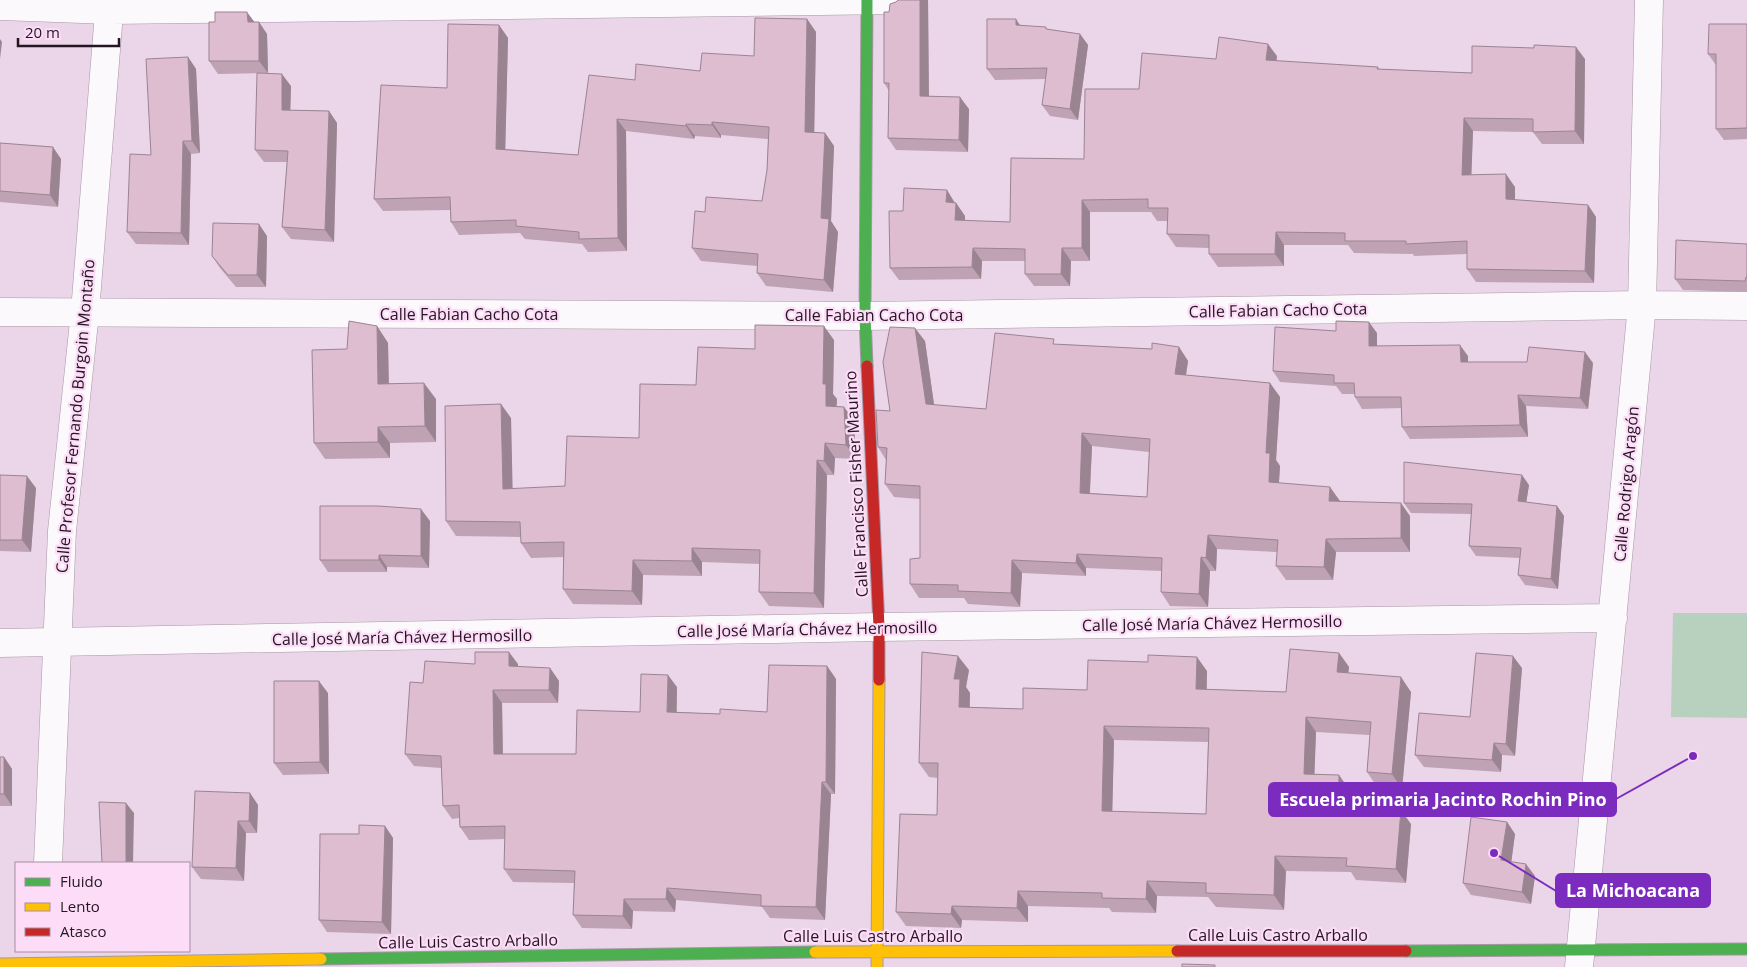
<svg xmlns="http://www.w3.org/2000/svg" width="1747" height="967" font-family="'Open Sans',sans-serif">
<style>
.green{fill:#b7d1be}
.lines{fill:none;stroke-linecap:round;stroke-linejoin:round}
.street-casing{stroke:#a796a4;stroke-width:29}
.fast-casing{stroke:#a796a4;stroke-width:13}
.slow-casing{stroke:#a796a4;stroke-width:13}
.jam-casing{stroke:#a796a4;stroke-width:13}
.street{stroke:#fcf9fc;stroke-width:28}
.fast{stroke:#4caf50;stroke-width:11}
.slow{stroke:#ffc107;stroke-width:11}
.jam{stroke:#c62828;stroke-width:11}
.wall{fill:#bfa3b4;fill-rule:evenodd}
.shaded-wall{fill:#9b8492}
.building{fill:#debdd1;stroke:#9b8492;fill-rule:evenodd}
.labels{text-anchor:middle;stroke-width:4.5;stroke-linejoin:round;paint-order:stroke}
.street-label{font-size:16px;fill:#241622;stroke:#fcdcf7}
.leader{fill:none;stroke:#7b2cbf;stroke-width:2}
.callout-dot{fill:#7b2cbf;stroke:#fcdcf7;stroke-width:2}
.callout{fill:#7b2cbf;stroke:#7b2cbf;stroke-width:2}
.callout-label{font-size:18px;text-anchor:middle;font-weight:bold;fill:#fff}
</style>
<rect width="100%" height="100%" fill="#ebd5e8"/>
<path class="green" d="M1673 613H1747V718L1671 717Z"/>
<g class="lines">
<defs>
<path id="street" d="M0 6 110 10 897 0
M0 312 865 316 1642 305 1747 306
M0 643 879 627 1613 618
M48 863 62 531 85 312 110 0
M1579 967 1642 305 1649 0"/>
<path id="fast" d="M867 0 865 316 867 366
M1406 951 1747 949
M321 959 815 952"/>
<path id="slow" d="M815 952 1177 951
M0 964 321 959
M877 967 879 680"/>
<path id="jam" d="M867 366 879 627V680
M1177 951H1406"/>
</defs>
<use href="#street" class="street-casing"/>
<use href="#fast" class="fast-casing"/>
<use href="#slow" class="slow-casing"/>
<use href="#jam" class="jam-casing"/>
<use href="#street" class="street"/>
<use href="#fast" class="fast"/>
<use href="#slow" class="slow"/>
<use href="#jam" class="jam"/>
</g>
<path class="wall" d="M928 0 929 96 969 109 968 152 896 150 888 138 889 91 884 83 889 12 896 2Z
M807 19 816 32 814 133H825L834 146 831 221 838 232 833 292 766 286 757 273V266L701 261 692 248 705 212 762 201 767 170 768 139 721 135V138L695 136 694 139 626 131 627 251 588 252 582 244 525 239 520 233 459 235 451 222 450 210 383 211 374 199 447 88 499 25 508 38 505 149 578 155 635 80 700 71 754 56Z
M254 22H259L267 34 268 73 218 74 209 61Z
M1747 24V139L1724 140 1716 129V65L1708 54Z
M1020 25 1080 34 1088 45 1078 120 1050 116 1042 105 1046 79 995 80 987 69Z
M1277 56 1276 61 1378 67 1379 69 1472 73 1585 59 1584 144H1542L1533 132 1473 131 1471 175 1515 187V200L1588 205 1596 217 1594 283 1476 282 1467 269V254L1414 256 1413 254 1354 253 1348 245H1284V266L1218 267 1209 254V248L1176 247 1167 234 1168 221H1157L1151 212H1090V261H1071L1070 286H1034L1025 274V261H982L981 279 899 280 890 268 903 211 956 203 965 216V221L1010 222 1084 159 1139 89 1216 59Z
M188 57 196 69 200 153 191 154 189 245 136 244 127 232 151 155Z
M291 86 290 110 329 111 337 123 334 242 291 239 282 227 287 162H264L255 150Z
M0 143 61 159 58 207 0 202Z
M267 236 266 287H236L220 268 212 256Z
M1747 244V292L1683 290 1675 279Z
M377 326 388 343 389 383 436 399V442L390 443V458L325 459 314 443 347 349Z
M1336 331 1377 333V346L1468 356V362L1593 363 1588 409 1526 406 1528 437 1410 439 1402 427V408L1362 409 1355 397V394H1342L1336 386 1280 382 1273 371Z
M834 340 833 394 837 399 836 406 844 407 854 421 856 459 835 458 834 475H827L824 608 769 606 759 592 760 564 702 562V576L643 575 642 605 573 604 563 589V557L531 558 521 543V537L456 536 446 521 511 418 512 489 565 486 639 438 696 385 755 349Z
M925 341 934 405 986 409 1057 344 1152 349 1179 347 1188 361 1186 375 1270 383 1280 397 1276 460 1280 466 1279 483 1340 501 1410 516V552H1336L1333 580H1286L1276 566 1277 552 1217 549 1216 571H1210L1208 607 1170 606 1161 592 1162 571 1086 568V576L1022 573 1020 607 968 604 964 598H919L910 584 920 558V499L894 497 885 484 886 460 878 447 890 411ZM1092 446 1149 452 1147 497 1090 493Z
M0 475 36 488 31 552 0 551Z
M1529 485 1526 502 1557 506 1564 516 1558 589 1525 585 1518 575 1520 558 1476 556 1469 546 1471 514 1411 513 1404 503Z
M430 521 429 568 387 567V572H328L320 560Z
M1339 653 1349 667 1348 673 1411 692 1402 789 1377 787 1367 772 1370 735 1316 732 1314 774 1349 789V806L1411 824 1406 883 1356 880 1351 872 1286 871 1284 910 1216 907 1208 897 1157 896 1156 913 1112 912 1109 908 1028 906V922L962 920 961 928 906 926 896 912 937 815 938 778 929 777 919 763 969 670 966 687 970 693V707L1023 709 1087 690 1207 671V689L1286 692ZM1114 740 1208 742 1206 814 1112 812Z
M475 664H518V667L550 668 559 681 558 703H502L503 754H576L677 687V712L720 714 767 712 827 666 836 679 835 794H831L825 920 770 918 762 907 676 900 675 912 633 911 632 929 582 928 573 915 574 883 513 882 504 869 505 839 469 840 460 827 459 818 452 819 443 806 441 768 414 766 405 754 423 683Z
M1522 668 1515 756 1502 755 1501 772 1424 767 1415 755 1470 717Z
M328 693 329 774 283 775 274 763Z
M0 757H4L12 769V806H0Z
M250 793 258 805 257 833H246L244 881 201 879 192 867Z
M1507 822 1515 834 1511 862 1535 876 1531 904 1471 895 1463 883Z
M385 826 393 838 391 934 327 932 319 920 359 834Z"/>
<path class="shaded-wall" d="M920 0H928L929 108 920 96Z
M247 12 256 24 248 22Z
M807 19 816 32 814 145 805 132Z
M1016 19 1023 30 1016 25Z
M259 22 267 34 268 73 259 61Z
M499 25 508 38 505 161 496 149Z
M1080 34 1088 45 1078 120 1070 109Z
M0 39 2 42 0 59Z
M1268 44 1277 56 1275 73 1266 60Z
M1576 47 1585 59 1584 144 1575 131Z
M188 57 196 69 200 153 192 141Z
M282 74 291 86 290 122 282 110Z
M960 97 969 109 968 152 959 140Z
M329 111 337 123 334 242 325 230Z
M1464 118 1473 131 1471 187 1462 175Z
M617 119 626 131 627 251 618 238Z
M712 122 721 135V138L712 125Z
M686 124 695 136 694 139 686 126Z
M825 133 834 146 831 221 838 232 833 292 824 280 821 218Z
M183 141 191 154 189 245 181 233Z
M53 147 61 159 58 207 50 195Z
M1506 174 1515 187V211L1506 199Z
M947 190 955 203 946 202Z
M1082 200 1090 212V261L1082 248Z
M956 203 965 216 964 233 955 220Z
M1588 205 1596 217 1594 283 1585 271Z
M259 224 267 236 266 287 257 275Z
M1276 232 1284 245V266L1275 254Z
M973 248 982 261 981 279 972 267Z
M1062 248 1071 261 1070 286 1061 274Z
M1369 322 1377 333V357L1369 346Z
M377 326 388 343 389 400 378 384Z
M824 326 834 340 833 394 837 399 836 420 826 406 823 384Z
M915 328 925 341 936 418 926 404Z
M1460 345 1468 356V373L1461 362Z
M1179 347 1188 361 1184 388 1175 374Z
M1585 352 1593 363 1588 409 1580 398Z
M424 383 436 399V442L425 426Z
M1270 383 1280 397 1276 460 1280 466 1278 496 1269 482 1266 453Z
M1518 395 1526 406 1528 437 1520 425Z
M501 404 511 418 513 504 503 489Z
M844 407 854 421 856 459 846 445Z
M378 427 390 443V458L378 442Z
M1082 433 1092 446 1089 506 1080 493Z
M825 443 835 458 834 475 824 461Z
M817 460 827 475 824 608 814 593Z
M1522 475 1529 485 1525 511 1518 501Z
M27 476 36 488 31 552 22 540Z
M1330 487 1340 501H1329Z
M1401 503 1410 516V552L1401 538Z
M1557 506 1564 516 1558 589 1551 579Z
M421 509 430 521 429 568 421 556Z
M1208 535 1217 549 1216 571 1206 558Z
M1326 539 1336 552 1333 580 1324 567Z
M692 548 702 562V576L692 561Z
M1077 554 1086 568V576L1076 563Z
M379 555 387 567V572L379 560Z
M1201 557 1210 571 1208 607 1199 594Z
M633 560 643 575 642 605 632 591Z
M1012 560 1022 573 1020 607 1011 593Z
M509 652 518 664V679L509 666Z
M1339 653 1349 667 1347 687 1337 672Z
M958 656 969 670 966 687 970 693 969 721 959 707 954 679Z
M1513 656 1522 668 1515 756 1506 744Z
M1197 657 1207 671 1206 703 1196 689Z
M827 666 836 679 835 794 826 782Z
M550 668 559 681 558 703 549 690Z
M668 675 677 687 676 725 667 712Z
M1401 677 1411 692 1402 789 1392 774Z
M319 681 328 693 329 774 320 762Z
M493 690 502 703 503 766 494 754Z
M1306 717 1316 732 1314 788 1304 774Z
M1104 726 1114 740 1112 826 1102 811Z
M1494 743 1502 755 1501 772 1492 760Z
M4 757 12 769V806L4 794Z
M1339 775 1349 789 1348 820 1338 805Z
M822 782 831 794 825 920 816 907Z
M250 793 258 805 257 833 249 821Z
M126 803 134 813 133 863H126Z
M1401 810 1411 824 1406 883 1396 869Z
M238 821 246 833 244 881 236 868Z
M1507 822 1515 834 1510 872 1501 860Z
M385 826 393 838 391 934 382 922Z
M1275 856 1286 871 1284 910 1274 895Z
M1526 864 1535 876 1531 904 1522 892Z
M1147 881 1157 896 1156 913 1146 899Z
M667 888 676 900 675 912 666 899Z
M1018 891 1028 906V922L1017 908Z
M624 899 633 911 632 929 623 916Z
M952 906 962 920 961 928 951 914Z"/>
<path class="building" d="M898 0H920V96L960 97 959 140 888 138 889 83H884V12H889L890 4 896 2Z
M215 12H247L248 22H259V61H209V22H215Z
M755 18 807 19 805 132 825 133 821 218 829 219 824 280 757 273 758 254 692 248 695 211 705 212 706 197 762 201 767 170 769 127 712 122V125L686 124V126L617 119 618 238 579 239V232L516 226V220L451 222 450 197 374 199 381 85 447 88 448 24 499 25 496 149 578 155 589 75 635 80 636 64 700 71 702 53 754 56Z
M987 19H1016V25L1046 27V29L1080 34 1070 109 1042 105 1047 68 987 69Z
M1709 24H1747V128L1716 129V54H1708Z
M1219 37 1268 44 1266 60 1378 67 1377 69 1472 73V46L1534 48V45L1576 47 1575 131 1533 132V119L1464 118 1462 175 1506 174V199L1588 205 1585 271 1467 269V241L1406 244V241H1345V233L1276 232 1275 254H1209V235L1167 234 1168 208H1148V199L1082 200V248H1062L1061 274H1025V249L973 248 972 267 890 268 889 211H903L904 188 947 190 946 202 956 203 955 220 1010 222 1011 158 1084 159 1085 89H1139L1142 53 1216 59Z
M188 57 192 141H183L181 233 127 232 130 154 151 155 146 59Z
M257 73 282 74V110L329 111 325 230 282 227 288 151 255 150Z
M0 143 53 147 50 195 0 191Z
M213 223 259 224 257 275H228L212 256Z
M1676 240 1747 244V277H1746L1745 281 1675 279Z
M349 321 377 326 378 384 424 383 425 426 378 427V442L314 443 312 350 347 349Z
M1336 321 1369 322V346L1460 345 1461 362H1527L1529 347 1585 352 1580 398 1518 395 1520 425 1402 427 1401 397H1355L1354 383H1334V375L1273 371 1275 327 1336 331Z
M755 325 824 326 823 384H826V406L844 407 846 445 825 443 824 461 817 460 814 593 759 592 760 550 692 548V561L633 560 632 591 563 589 564 542 521 543 520 522 446 521 445 406 501 404 503 489 565 486 567 436 639 438 640 384 696 385 698 347 755 349Z
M890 327 915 328 926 404 986 409 995 333 1054 339 1053 344 1152 349V343L1179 347 1175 374 1270 383 1266 453H1270L1269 482 1330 487 1329 501 1401 503V538L1326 539 1324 567 1276 566 1278 540 1208 535 1206 558 1201 557 1199 594 1161 592 1162 558 1077 554 1076 563 1012 560 1011 593 958 591V585L910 584V559L920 558V486L885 484 887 448 878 447 876 410 890 411 883 362ZM1082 433 1150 439 1147 497 1080 493Z
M1404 462 1522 475 1518 501 1557 506 1551 579 1518 575 1521 548 1469 546 1472 504 1404 503Z
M0 475 27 476 22 540H0Z
M320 506H378L421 509V556L379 555V560H320Z
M1290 649 1339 653 1337 672 1401 677 1392 774 1367 772 1371 722 1306 717 1304 774 1339 775 1338 805 1401 810 1396 869 1346 866 1347 858 1275 856 1274 895 1206 893V883L1147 881 1146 899 1102 898V893L1018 891 1017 908 952 906 951 914 896 912 900 814 937 815 938 763H919L922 652 958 656 954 679H960L959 707 1023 709V688L1087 690 1088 660 1148 662V655L1197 657 1196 689 1286 692ZM1104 726 1209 728 1206 814 1102 811Z
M475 652H509V666L550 668 549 690H493L494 754H576L577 710 640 712 641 674 668 675 667 712 720 714V709L767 712 769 665 827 666 826 782H822L816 907 761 906V895L667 888 666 899H624L623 916 573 915 575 871 504 869 505 826 460 827 459 805 443 806 441 756 405 754 410 682 423 683 425 661 475 664Z
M1476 653 1513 656 1506 744 1494 743 1492 760 1415 755 1419 713 1470 717Z
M274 681H319L320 762 274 763Z
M0 757H4V794H0Z
M195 791 250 793 249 821H238L236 868 192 867Z
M99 802 126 803V863H102Z
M1471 817 1507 822 1501 860 1526 864 1522 892 1463 883Z
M359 825 385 826 382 922 319 920 320 834H359Z
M1182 964 1215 965V967H1182Z"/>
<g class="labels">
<g class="street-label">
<text transform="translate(1278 310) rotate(-1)" y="6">Calle Fabian Cacho Cota</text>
<text x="469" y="320">Calle Fabian Cacho Cota</text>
<text x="874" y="321">Calle Fabian Cacho Cota</text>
<text transform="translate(75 416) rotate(-85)" y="6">Calle Profesor Fernando Burgoin Montaño</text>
<text transform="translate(856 484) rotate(-93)" y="6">Calle Francisco Fisher Maurino</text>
<text transform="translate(1626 484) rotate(-85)" y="6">Calle Rodrigo Aragón</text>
<text transform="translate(1212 623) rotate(-1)" y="6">Calle José María Chávez Hermosillo</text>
<text transform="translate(807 629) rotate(-1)" y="6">Calle José María Chávez Hermosillo</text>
<text transform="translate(402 637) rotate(-1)" y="6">Calle José María Chávez Hermosillo</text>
<text x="1278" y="941">Calle Luis Castro Arballo</text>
<text x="873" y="942">Calle Luis Castro Arballo</text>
<text transform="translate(468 941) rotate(-1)" y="6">Calle Luis Castro Arballo</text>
</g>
</g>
<path class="leader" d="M1693 756L1616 799M1494 853L1556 891"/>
<g class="callout-dot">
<circle cx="1693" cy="756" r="5"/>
<circle cx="1494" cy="853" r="5"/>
</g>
<g class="callout">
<rect x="1269" y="783" width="347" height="33" rx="5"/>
<rect x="1556" y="874" width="154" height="33" rx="5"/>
</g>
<g class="callout-label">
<text x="1443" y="806">Escuela primaria Jacinto Rochin Pino</text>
<text x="1633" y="897">La Michoacana</text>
</g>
<rect x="15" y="862" width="175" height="90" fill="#fcdcf7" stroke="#a68da2"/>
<rect x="25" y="878" width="25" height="8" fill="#4caf50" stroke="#a68da2"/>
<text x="60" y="887" font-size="15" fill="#241622">Fluido</text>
<rect x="25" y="903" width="25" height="8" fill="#ffc107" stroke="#a68da2"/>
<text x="60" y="912" font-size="15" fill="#241622">Lento</text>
<rect x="25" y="928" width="25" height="8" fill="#c62828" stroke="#a68da2"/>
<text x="60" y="937" font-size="15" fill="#241622">Atasco</text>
<path d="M18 38v8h101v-8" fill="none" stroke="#241622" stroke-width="2.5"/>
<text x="25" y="38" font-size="15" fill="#241622" stroke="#fcdcf7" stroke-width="4" paint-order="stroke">20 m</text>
</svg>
